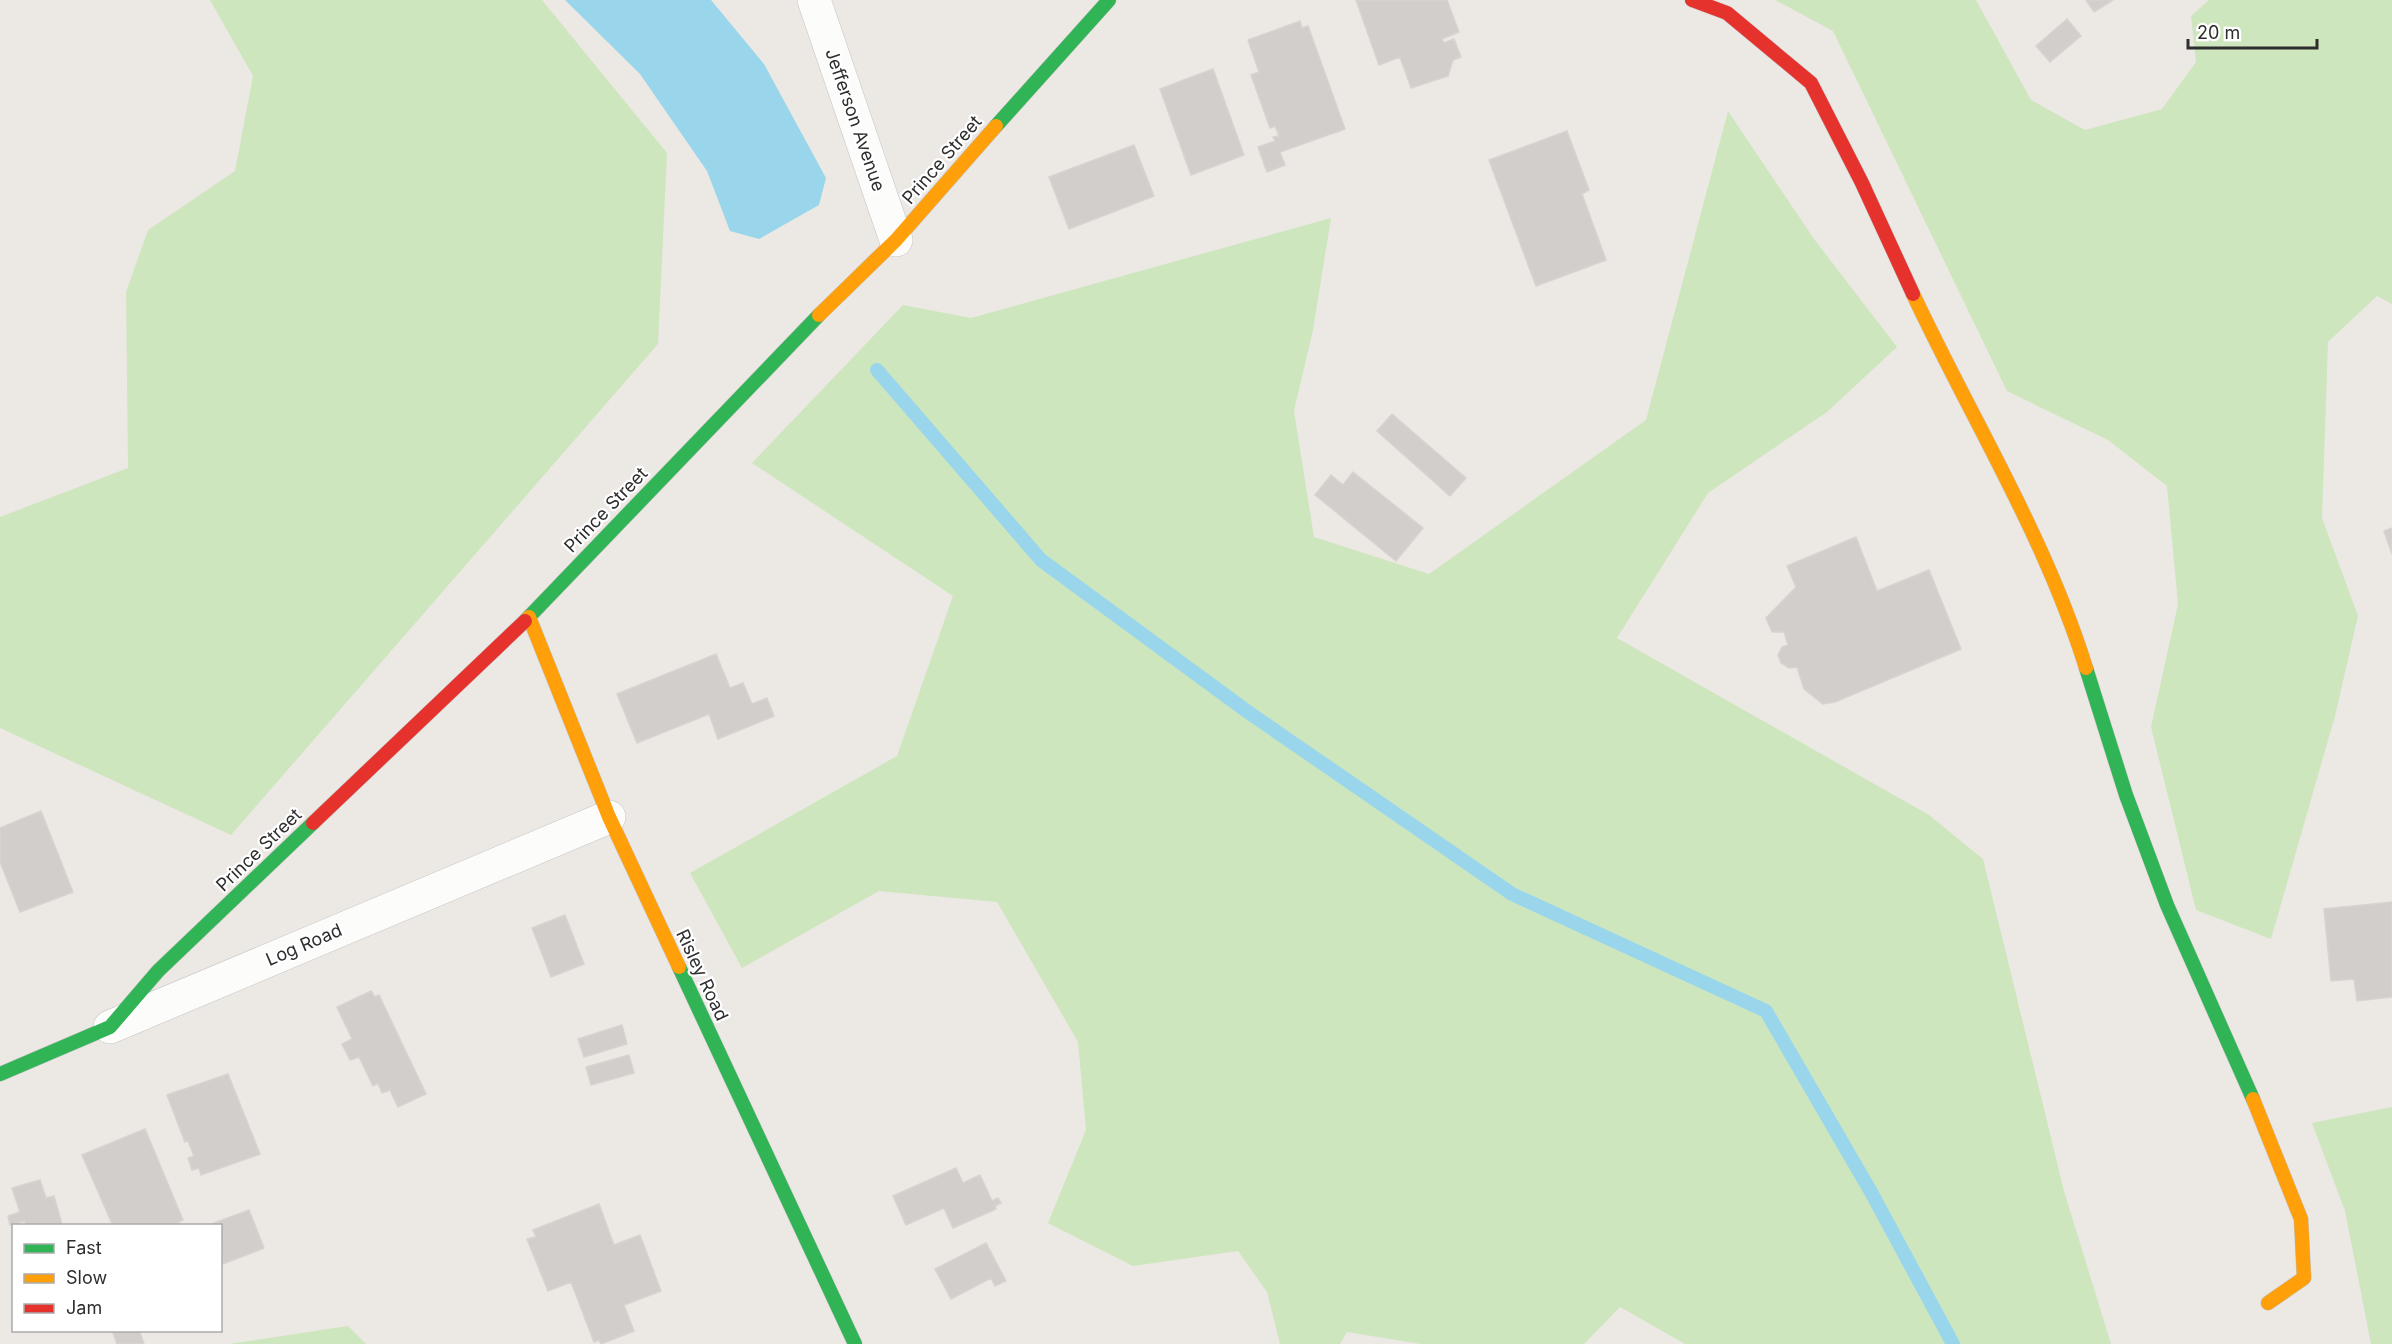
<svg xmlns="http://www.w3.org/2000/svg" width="2392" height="1344" font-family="Inter,sans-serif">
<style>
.green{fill:#cee6be}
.water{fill:#99d6ec}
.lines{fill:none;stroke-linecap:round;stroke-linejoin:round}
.stream{stroke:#99d6ec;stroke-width:14}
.building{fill:#d1cecb;stroke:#d7d4d0;stroke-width:1.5}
.street-casing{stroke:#c5c4c5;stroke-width:34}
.fast-casing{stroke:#c5c4c5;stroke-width:15}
.slow-casing{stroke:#c5c4c5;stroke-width:15}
.jam-casing{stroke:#c5c4c5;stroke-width:15}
.street{stroke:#fcfcfb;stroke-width:33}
.fast{stroke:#30b455;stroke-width:14}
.slow{stroke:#ff9f0a;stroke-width:14}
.jam{stroke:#e5322d;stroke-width:14}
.labels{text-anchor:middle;stroke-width:4.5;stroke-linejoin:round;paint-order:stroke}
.street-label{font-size:18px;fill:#2e2e2e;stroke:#fff}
</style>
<rect width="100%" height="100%" fill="#ece8e4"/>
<path class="green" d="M210 0H542L667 153 658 344 231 835 0 728V517L128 468 126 292 148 230 235 171 253 76Z
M1775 0H1976L2031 100 2085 130 2162 109 2196 62 2191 16 2209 0H2392V304L2377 296 2328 342 2322 518 2358 616 2335 716 2271 939 2196 910 2151 727 2178 604 2167 486 2108 440 2007 391 1833 31Z
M1728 111 1814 239 1897 347 1827 412 1708 493 1617 638 1929 815 1983 859 2064 1191 2111 1344H1685L1620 1307 1584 1344H1421L1347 1332 1340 1344H1280L1267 1292 1238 1251 1133 1266 1048 1223 1086 1130 1078 1042 997 902 879 891 742 968 690 873 897 756 953 596 752 463 903 305 971 318 1331 218 1313 330 1294 411 1314 537 1429 574 1646 420Z
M2392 1107V1344H2371L2345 1211 2312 1123Z
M348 1326 366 1344H229Z"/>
<path class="water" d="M565 0H711L764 64 826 178 819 205 759 239 730 231 707 171 640 74Z"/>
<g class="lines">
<path class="stream" d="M877 370 1041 560 1248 712 1512 894 1766 1011 1871 1192 1953 1344"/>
</g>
<path class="building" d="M1356 0H1447L1459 32 1442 39 1444 43 1454 39 1461 57 1453 60 1448 76 1411 88 1400 57 1379 65Z
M2086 0H2113L2094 12Z
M2067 19 2081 36 2050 62 2036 46Z
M1300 21 1302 28 1308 26 1345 129 1280 152 1285 165 1267 172 1258 147 1275 141 1273 137 1279 136 1275 126 1270 128 1251 75 1259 72 1248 40Z
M1213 69 1244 155 1191 175 1160 89Z
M1567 131 1589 190 1582 194 1606 260 1536 286 1489 160Z
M1134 145 1154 196 1069 229 1049 177Z
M1392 414 1466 478 1450 496 1377 431Z
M1353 472 1423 528 1396 561 1315 495 1331 475 1343 485Z
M2392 528V554L2384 531Z
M1856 537 1877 591 1929 570 1961 649 1835 702 1823 704 1804 689 1797 667 1789 668 1781 663 1778 655 1782 647 1788 645 1784 632H1772L1766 618 1796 587 1787 566Z
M716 654 730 688 743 683 752 704 767 698 774 716 718 739 709 714 637 743 617 694Z
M41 811 73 892 20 912 0 862V828Z
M2392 902V997L2357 1001 2354 979 2331 981 2324 909Z
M565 915 584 964 551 977 532 928Z
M371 991 375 997 379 995 426 1094 398 1107 390 1090 382 1093 378 1083 373 1086 359 1057 350 1060 342 1044 352 1039 337 1007Z
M622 1025 627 1044 584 1057 578 1039Z
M629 1055 634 1073 591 1085 586 1067Z
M228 1074 260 1154 201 1175 199 1168 192 1170 188 1158 194 1156 188 1141 185 1142 167 1095Z
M145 1129 183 1220 172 1226H113L82 1155Z
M956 1168 963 1183 980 1175 992 1201 998 1198 1001 1203 995 1206 996 1209 953 1228 944 1208 906 1225 893 1196Z
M40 1180 46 1198 54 1196 62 1224 30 1226 26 1225 25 1221 10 1225 8 1216 20 1212 12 1188Z
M599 1204 614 1245 640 1235 661 1291 624 1305 634 1331 601 1344 599 1340 594 1342 571 1282 548 1291 527 1239 536 1237 533 1230Z
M249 1210 264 1248 223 1264 220 1226 209 1225Z
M986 1243 1006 1281 995 1286 991 1278 951 1299 935 1269Z
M112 1330H139L144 1344H117Z"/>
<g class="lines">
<defs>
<path id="street" d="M814 0 896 240
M110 1027 609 817"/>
<path id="fast" d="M996 126 1109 0
M525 621 819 315
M2086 668 2126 795 2167 905 2253 1099
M679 967 855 1344
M0 1074 110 1027 158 971 313 823"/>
<path id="slow" d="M1913 294C1971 418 2045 536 2086 668
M819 315 896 240 996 126
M529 617 609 817 679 967
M2253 1099 2301 1219 2304 1278 2268 1303"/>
<path id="jam" d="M1692 0 1727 13 1811 83 1862 183 1913 294
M313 823 525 621"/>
</defs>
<use href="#street" class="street-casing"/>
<use href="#fast" class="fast-casing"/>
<use href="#slow" class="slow-casing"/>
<use href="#jam" class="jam-casing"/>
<use href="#street" class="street"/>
<use href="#fast" class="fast"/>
<use href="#slow" class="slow"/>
<use href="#jam" class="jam"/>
</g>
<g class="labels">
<g class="street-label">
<text transform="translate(855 120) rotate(71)" y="6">Jefferson Avenue</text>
<text transform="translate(942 160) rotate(-49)" y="6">Prince Street</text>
<text transform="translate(606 510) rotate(-46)" y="6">Prince Street</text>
<text transform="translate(259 850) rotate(-44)" y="6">Prince Street</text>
<text transform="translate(304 945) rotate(-23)" y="6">Log Road</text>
<text transform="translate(702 975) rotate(65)" y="6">Risley Road</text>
</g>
</g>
<rect x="12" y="1224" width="210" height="108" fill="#ffffff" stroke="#ababab" stroke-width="1.5"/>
<rect x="24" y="1244" width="30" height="9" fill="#30b455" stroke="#ababab" stroke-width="1.5"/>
<text x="66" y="1254" font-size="18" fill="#2e2e2e">Fast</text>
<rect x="24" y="1274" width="30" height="9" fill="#ff9f0a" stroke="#ababab" stroke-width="1.5"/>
<text x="66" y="1284" font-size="18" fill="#2e2e2e">Slow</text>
<rect x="24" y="1304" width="30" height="9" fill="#e5322d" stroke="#ababab" stroke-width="1.5"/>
<text x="66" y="1314" font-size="18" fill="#2e2e2e">Jam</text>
<path d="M2188 39v9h129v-9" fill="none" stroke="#2e2e2e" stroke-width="3"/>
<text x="2197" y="39" font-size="18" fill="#2e2e2e" stroke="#ffffff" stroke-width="4.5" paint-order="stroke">20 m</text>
</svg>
